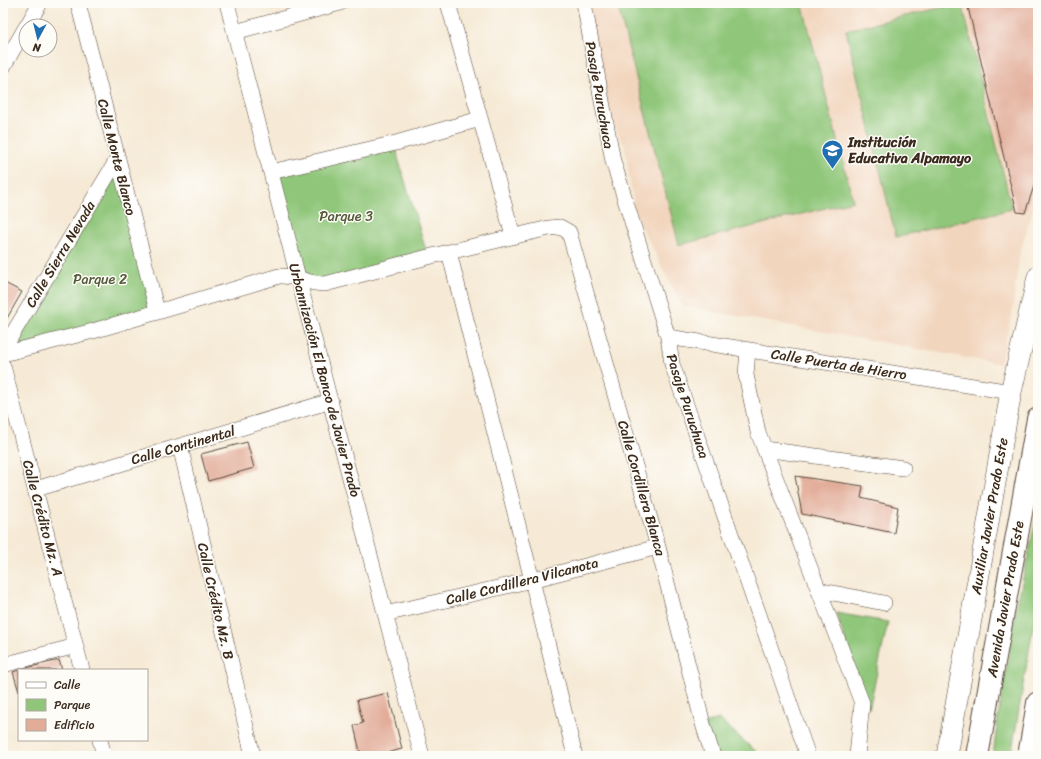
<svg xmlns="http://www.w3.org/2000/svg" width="1041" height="759" font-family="Sriracha,sans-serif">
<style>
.built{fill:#f2d5bd}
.green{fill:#8fc679;stroke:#65784c}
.building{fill:#e2ac98}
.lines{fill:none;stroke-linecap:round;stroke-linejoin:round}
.street-casing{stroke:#57473a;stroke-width:16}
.secondary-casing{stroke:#57473a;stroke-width:22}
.primary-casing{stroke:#57473a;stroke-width:24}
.street{stroke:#fff;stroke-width:15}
.secondary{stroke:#fff;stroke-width:21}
.primary{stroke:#fff;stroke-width:22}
.labels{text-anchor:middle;stroke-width:3;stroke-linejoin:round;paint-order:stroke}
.street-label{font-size:14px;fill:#3b2a1e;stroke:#fdfcf7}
.poi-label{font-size:14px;font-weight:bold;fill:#3b2a1e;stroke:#fdfcf7;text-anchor:start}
.park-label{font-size:14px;fill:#545939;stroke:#fdfcf7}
</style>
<rect width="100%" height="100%" fill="#fdfcf7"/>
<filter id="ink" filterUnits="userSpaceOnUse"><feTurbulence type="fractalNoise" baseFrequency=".025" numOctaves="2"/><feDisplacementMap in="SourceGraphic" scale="8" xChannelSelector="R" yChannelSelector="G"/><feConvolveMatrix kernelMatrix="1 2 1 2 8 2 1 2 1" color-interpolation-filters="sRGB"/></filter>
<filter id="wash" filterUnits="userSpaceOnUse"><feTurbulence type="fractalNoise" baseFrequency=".012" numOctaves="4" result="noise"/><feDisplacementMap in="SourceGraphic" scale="16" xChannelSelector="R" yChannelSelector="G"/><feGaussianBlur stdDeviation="0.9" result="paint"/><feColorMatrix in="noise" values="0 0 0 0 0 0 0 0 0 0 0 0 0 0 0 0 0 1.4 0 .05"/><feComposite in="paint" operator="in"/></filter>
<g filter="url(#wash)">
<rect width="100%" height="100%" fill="#f6ead6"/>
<path class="built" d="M590 3H1038V193L1020 252 1012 313 1000 364 682 306 635 214 625 147 593 80Z"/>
<path class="green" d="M617 3H802L853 201 679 245Z
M961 3H962L1012 209 896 237 846 30Z
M396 143 398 158 428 257 325 284 299 279 271 172Z
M118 158 155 310 3 352Z
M1038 510V599L1011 756H993L998 717 1016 610Z
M836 613 888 622 869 709Z
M719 719 760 755V756H712L704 724Z"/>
<g id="blocks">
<path class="building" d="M967 3H1038V174L1025 213 1017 212Z
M3 282 22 292 6 320 3 319Z
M247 442 254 468 208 481 201 454Z
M795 476 863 486 861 498 898 507 894 533 802 514Z
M59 660 62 670H23L22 669Z
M19 670V692L13 672Z
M388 693 402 749 375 756H361L354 726 363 723 357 700Z"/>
</g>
</g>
<g filter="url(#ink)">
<use href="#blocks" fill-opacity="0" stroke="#57473a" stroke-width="1"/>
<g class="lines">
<defs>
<path id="street" d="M78 3 157 311
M227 3 422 756
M448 3 513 236
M584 3 613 161 668 337 672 364 808 756
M27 26 40 3
M235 32 340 3
M3 67 26 27
M271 172 396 143 480 119
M449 252 532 580 575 756
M668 337 1011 392
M3 350 118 158
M748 350 746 375 758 432 862 703 857 756
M3 354 93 331 279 276C295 275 309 284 325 284L428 257 549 228 560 227 569 232 658 547 703 724 713 756
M3 366 82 670
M180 446 253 756
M764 449 903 468
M36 489 331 401
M818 590 884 603
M385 614 532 580 658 547
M3 665 76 646
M100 740 104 756"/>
<path id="secondary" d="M947 756 1011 392 1038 277"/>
<path id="primary" d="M977 756 1038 419
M1029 756 1038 703"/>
</defs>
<use href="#street" class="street-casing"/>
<use href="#secondary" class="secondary-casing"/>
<use href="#primary" class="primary-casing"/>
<use href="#street" class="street"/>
<use href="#secondary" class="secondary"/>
<use href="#primary" class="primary"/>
</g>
</g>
<defs>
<symbol id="school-pin" viewBox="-11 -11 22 30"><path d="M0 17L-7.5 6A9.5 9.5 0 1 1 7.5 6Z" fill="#1f6fb2" stroke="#fdfcf7"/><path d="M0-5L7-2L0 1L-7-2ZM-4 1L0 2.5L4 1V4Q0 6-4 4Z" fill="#fff"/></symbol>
</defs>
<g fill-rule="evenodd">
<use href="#school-pin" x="820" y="138" width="25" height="34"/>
</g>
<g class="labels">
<g class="street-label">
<text transform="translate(600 95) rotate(80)" y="5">Pasaje Puruchuca</text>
<text transform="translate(117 157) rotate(76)" y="5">Calle Monte Blanco</text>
<text transform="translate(60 254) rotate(-59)" y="5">Calle Sierra Nevada</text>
<text transform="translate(839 364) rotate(9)" y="5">Calle Puerta de Hierro</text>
<text transform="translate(325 380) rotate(75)" y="5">Urbannización El Banco de Javier Prado</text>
<text transform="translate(688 406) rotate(72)" y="5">Pasaje Puruchuca</text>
<text transform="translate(183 445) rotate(-16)" y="5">Calle Continental</text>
<text transform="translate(642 488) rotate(74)" y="5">Calle Cordillera Blanca</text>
<text transform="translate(989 516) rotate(-80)" y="5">Auxiliar Javier Prado Este</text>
<text transform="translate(43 518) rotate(75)" y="5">Calle Crédito Mz. A</text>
<text transform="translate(522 581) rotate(-14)" y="5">Calle Cordillera Vilcanota</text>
<text transform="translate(1005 599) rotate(-80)" y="5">Avenida Javier Prado Este</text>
<text transform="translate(216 601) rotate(77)" y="5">Calle Crédito Mz. B</text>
</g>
<g class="poi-label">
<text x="848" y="147">Institución<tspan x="848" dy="16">Educativa Alpamayo</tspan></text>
</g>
<g class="park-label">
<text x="346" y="221">Parque 3</text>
<text x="100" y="284">Parque 2</text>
</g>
</g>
<rect width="1041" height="759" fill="none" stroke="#fdfcf7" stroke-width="16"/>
<rect x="18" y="669" width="130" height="72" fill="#fdfcf7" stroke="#afa8a0"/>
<rect x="26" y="682" width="20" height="6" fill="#ffffff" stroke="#afa8a0"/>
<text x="54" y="689" font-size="12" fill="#3b2a1e">Calle</text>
<rect x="26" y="699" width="20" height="12" fill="#8fc679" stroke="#afa8a0"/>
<text x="54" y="709" font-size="12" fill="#3b2a1e">Parque</text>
<rect x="26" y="719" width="20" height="12" fill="#e2ac98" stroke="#afa8a0"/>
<text x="54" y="729" font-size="12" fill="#3b2a1e">Edificio</text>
<g transform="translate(38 38) rotate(187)"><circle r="19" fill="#fdfcf7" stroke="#afa8a0"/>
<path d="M0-3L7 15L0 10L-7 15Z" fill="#1f6fb2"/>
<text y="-6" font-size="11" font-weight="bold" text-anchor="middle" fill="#3b2a1e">N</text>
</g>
</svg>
